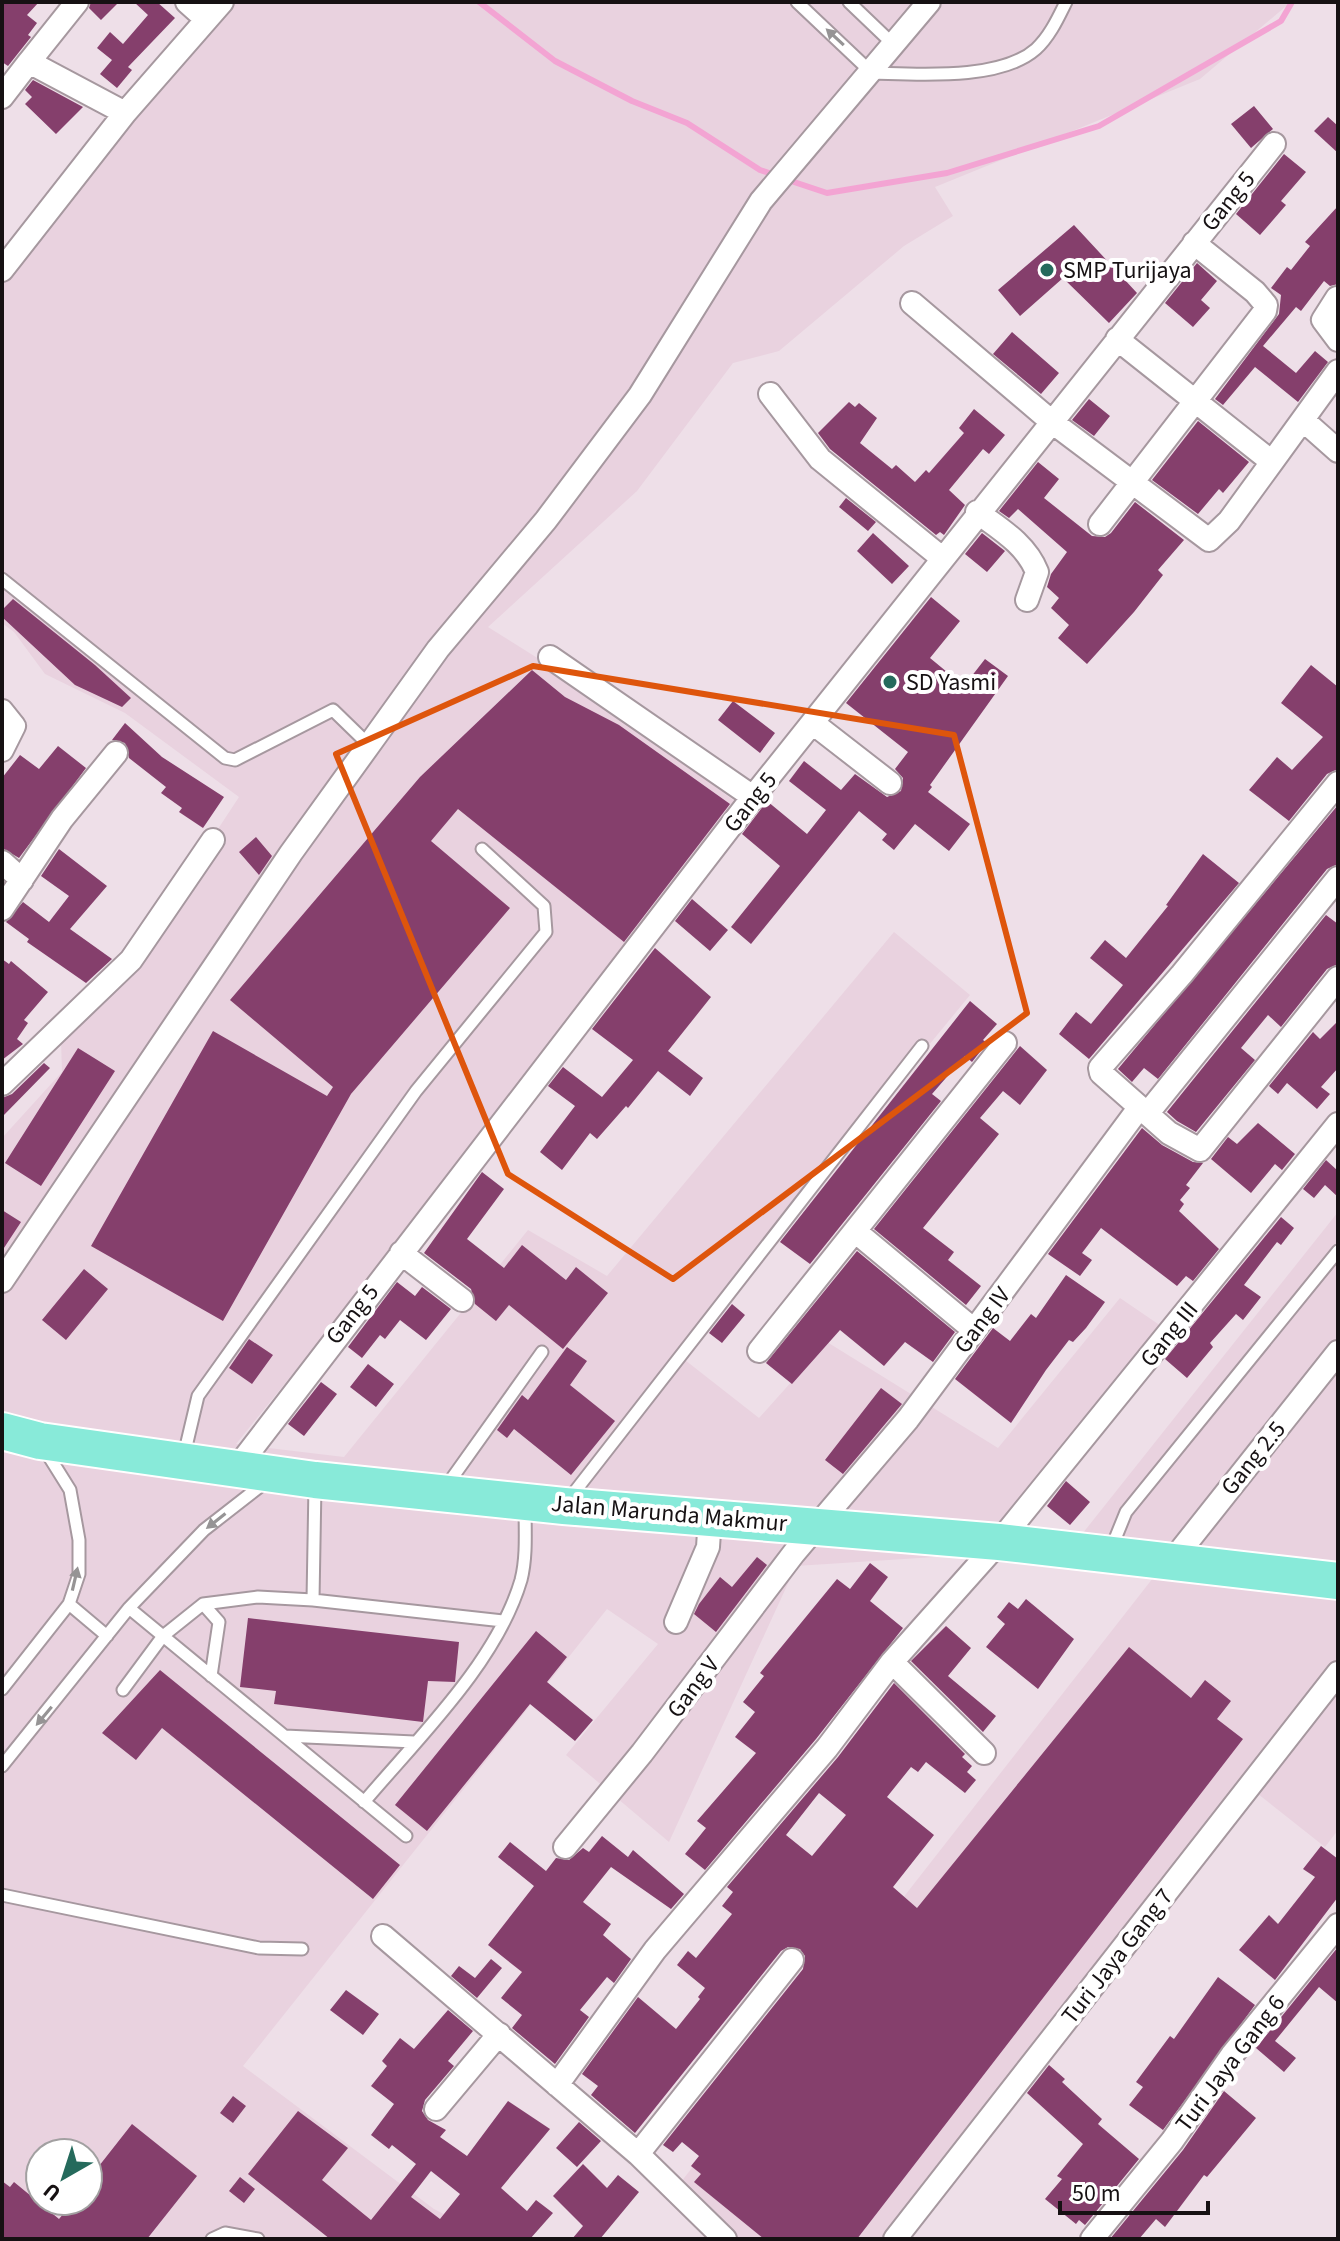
<svg xmlns="http://www.w3.org/2000/svg" width="1340" height="2241" font-family="'Source Sans 3',sans-serif">
<style>
.built{fill:#e9d2df;fill-rule:evenodd}
.lines{fill:none;stroke-linecap:round;stroke-linejoin:round}
.stream{stroke:#f3a4d3;stroke-width:6}
.building{fill:#853f6c;fill-rule:evenodd}
.service-casing{stroke:#a6989f;stroke-width:15}
.minor-casing{stroke:#a6989f;stroke-width:26}
.primary-casing{stroke:#fff;stroke-width:40}
.service{stroke:#fff;stroke-width:11}
.minor{stroke:#fff;stroke-width:22}
.primary{stroke:#88ead9;stroke-width:36}
.oneway{fill:#969495}
.marked{fill:none;stroke:#de550c;stroke-width:6;stroke-linejoin:round}
.poi-dot{fill:#256a5c;stroke:#fff;stroke-width:3}
.labels{text-anchor:middle;stroke-width:8;stroke-linejoin:round;paint-order:stroke}
.street-label{font-size:24px;fill:#161113;stroke:#fff}
.poi-label{font-size:24px;fill:#161113;stroke:#fff;text-anchor:start}
</style>
<rect width="100%" height="100%" fill="#eedfe8"/>
<path class="built" d="M228 2H1291L1200 79 935 187 953 216 904 246 779 351 733 363 637 491 488 627 566 676 748 811 236 1444 344 1457 528 1230 607 1276 894 932 970 995 676 1353 759 1418 827 1342 998 1448 1120 1298 1161 1326 981 1554 796 1566 669 1842 566 1755 658 1644 607 1609 243 2066 434 2209 492 2239H2V1138L62 1072 61 1040 132 960 239 797 125 713 45 674 14 632 2 623V275ZM40 2153H88V2201H40Z
M1338 1212V1830L1325 1847 1244 1783 884 2239H711L670 2196 1160 1569 1067 1553Z"/>
<g class="lines">
<path class="stream" d="M479 2 555 61 632 101 687 123 760 170 775 175
M785 179 827 193 947 173 1099 126 1281 21 1292 2"/>
</g>
<path class="building" d="M2 2H39L27 15 37 23 28 35 31 37 8 66 2 62Z
M91 2H119L101 20 89 8Z
M134 2H157L175 18 128 67 132 70 117 88 100 74 112 60 97 48 110 32 123 44 148 15Z
M33 80 83 107 56 134 25 104 32 97 25 90Z
M1254 106 1273 129 1251 148 1231 124Z
M1328 117 1338 126V153L1314 131Z
M1284 154 1306 172 1281 201 1286 205 1260 235 1236 214Z
M1338 206V284L1330 286 1324 281 1301 311 1296 307 1263 346 1296 373 1315 351 1328 362 1298 402 1255 367 1223 405 1215 399 1279 314 1281 295 1271 288 1287 267 1291 270 1310 246 1305 242Z
M1074 225 1137 293 1109 323 1063 278 1020 316 998 290Z
M1197 263 1217 281 1201 300 1210 308 1193 327 1165 303Z
M1012 332 1059 373 1041 394 993 354Z
M1089 399 1110 416 1094 436 1072 420Z
M849 402 855 407 859 403 877 418 860 443 892 469 896 465 915 482 926 470 929 473 964 433 959 428 974 409 1005 435 989 454 983 449 949 490 965 505 944 535 940 532 936 535 830 449 818 433Z
M1198 421 1249 462 1223 493 1219 489 1198 514 1152 480Z
M1038 462 1059 479 1044 498 1092 536 1105 537 1111 533 1135 502 1184 540 1158 570 1163 575 1134 612 1087 664 1058 638 1069 625 1051 608 1059 598 1047 587 1051 574 1067 552 1018 509 1009 518 999 511Z
M846 498 876 522 868 531 839 507Z
M873 533 909 566 892 584 857 551Z
M982 533 1005 551 987 572 965 554Z
M931 597 960 621 930 658 964 686 985 659 1008 676 930 785 932 787 928 792 970 824 949 851 915 824 894 850 882 840 887 834 859 811 751 944 731 927 780 866 742 834 767 801 807 834 826 810 789 781 804 761 841 790 855 774 887 797 901 791 903 778 895 769 908 752 846 703Z
M13 599 95 665 131 698 122 707 75 685 2 617V610Z
M1311 665 1338 687V769L1327 774 1289 821 1249 790 1277 757 1292 770 1323 737 1281 703Z
M532 670 565 697 619 725 730 804 624 942 458 809 431 841 510 908 351 1094 223 1321 91 1246 213 1031 327 1096 333 1087 230 1000 420 777Z
M733 701 775 733 760 753 718 720Z
M125 723 162 757 224 797 203 828 179 812 182 808 161 793 166 787 129 758 125 743 112 740Z
M58 746 86 768 19 858 2 848V778L20 755 39 769Z
M1338 805V864L1327 869 1158 1079 1144 1068 1132 1082 1118 1069Z
M256 837 272 856 259 875 239 852Z
M59 849 107 886 70 929 112 959 86 983 27 942 29 939 6 922 23 902 49 922 69 896 41 876Z
M1203 854 1239 883 1089 1059 1059 1034 1076 1012 1091 1024 1123 985 1090 958 1105 940 1126 958 1168 906 1166 905Z
M692 899 728 930 710 951 675 921Z
M1326 915 1338 924V964L1327 969 1281 1027 1268 1015 1241 1048 1255 1060 1196 1132 1177 1121 1167 1112Z
M655 948 711 997 668 1051 703 1078 690 1096 658 1071 628 1108 626 1106 597 1139 590 1133 562 1170 540 1152 575 1106 548 1086 563 1067 602 1097 633 1060 592 1029Z
M2 959 9 964 11 961 48 992 24 1020 28 1023 17 1039 23 1044 2 1060Z
M970 1001 997 1024 983 1040 987 1043 972 1062 965 1056 932 1094 941 1101 810 1264 780 1242Z
M1338 1021V1068L1321 1087 1330 1094 1317 1109 1287 1083 1278 1094 1269 1086 1313 1032 1320 1039Z
M1020 1046 1047 1070 1020 1105 1003 1091 980 1118 999 1134 923 1228 954 1252 948 1260 981 1286 966 1305 874 1229Z
M78 1048 115 1071 41 1186 5 1163Z
M44 1063 50 1068 2 1117V1098L12 1094Z
M1258 1123 1295 1154 1282 1170 1275 1164 1251 1193 1211 1159 1228 1137 1237 1144Z
M1142 1128 1162 1145 1193 1162 1203 1163 1186 1185 1190 1188 1180 1200 1184 1204 1179 1211 1219 1249 1193 1281 1186 1276 1177 1286 1101 1228 1082 1253 1092 1260 1080 1276 1048 1254Z
M1326 1160 1338 1171V1197L1325 1185 1314 1198 1303 1189Z
M482 1172 504 1189 467 1239 504 1268 522 1245 566 1280 576 1267 608 1293 563 1349 509 1305 496 1321 475 1304 471 1289 424 1253Z
M2 1210 21 1222 2 1251Z
M1281 1217 1294 1228 1281 1245 1277 1242 1244 1285 1261 1297 1243 1320 1236 1314 1210 1343 1213 1347 1187 1378 1165 1359Z
M857 1251 955 1332 933 1362 905 1342 884 1366 840 1330 792 1384 766 1363Z
M84 1269 108 1289 66 1340 42 1320Z
M1066 1275 1105 1302 1086 1328 1073 1342 1069 1340 1046 1370 1011 1423 955 1379 993 1328 1010 1341 1031 1314 1036 1318Z
M397 1282 415 1296 422 1287 451 1309 426 1340 400 1320 385 1339 380 1335 362 1358 348 1347Z
M732 1304 745 1315 722 1343 709 1333Z
M249 1339 273 1355 252 1384 229 1368Z
M567 1347 587 1361 570 1385 615 1421 571 1475 514 1429 507 1438 497 1430 522 1395 528 1400Z
M368 1364 394 1384 376 1407 350 1387Z
M321 1382 337 1394 304 1436 288 1424Z
M881 1388 902 1404 843 1474 825 1460Z
M1066 1481 1090 1502 1070 1525 1047 1506Z
M757 1557 767 1565 716 1632 694 1614 699 1604 720 1577 732 1587Z
M870 1563 888 1577 870 1601 903 1628 816 1739 705 1870 685 1854 706 1828 697 1821 756 1753 735 1737 755 1712 743 1702 764 1676 760 1673 837 1579 850 1589Z
M1026 1599 1074 1639 1038 1689 986 1647 1005 1624 997 1617 1009 1602 1018 1609Z
M248 1618 459 1642 455 1682 428 1681 423 1722 274 1704 276 1691 240 1687Z
M946 1626 971 1648 948 1676 996 1716 983 1732 911 1661Z
M536 1631 567 1657 547 1682 593 1720 575 1741 530 1704 427 1831 395 1805Z
M1129 1647 1191 1698 1205 1680 1231 1701 1217 1719 1243 1739 857 2239H764L694 2182 701 2174 691 2166 699 2156 682 2142 673 2152 663 2145 803 1969 805 1956 800 1949 788 1947 781 1951 635 2133 591 2095 598 2086 582 2074 638 1997 676 2029 700 1999 698 1997 705 1988 677 1965 688 1951 696 1958 732 1914 722 1906 733 1892 727 1887 838 1757 894 1683 965 1754 962 1757 972 1766 967 1772 976 1780 965 1793 926 1762 918 1772 911 1767 887 1797 934 1835 893 1887 917 1908ZM819 1793 846 1815 812 1856 786 1835Z
M160 1670 400 1865 373 1899 162 1728 136 1760 102 1733Z
M602 1836 628 1857 633 1850 684 1894 671 1909 611 1867 583 1902 611 1924 603 1935 631 1959 614 1983 607 1977 580 2010 589 2017 555 2064 512 2028 522 2015 501 1998 522 1972 488 1945 534 1886 498 1857 510 1842 546 1871 556 1858 569 1860 583 1848 589 1852Z
M1321 1846 1338 1859V1897L1275 1980 1239 1950 1269 1915 1278 1924 1315 1877 1303 1869Z
M1338 1947V2003L1319 1987 1275 2041 1296 2058 1284 2072 1256 2048Z
M491 1959 502 1968 477 1998 451 1976 459 1966 475 1978Z
M1218 1977 1255 2005 1163 2130 1129 2105 1143 2087 1136 2082 1170 2036 1174 2039Z
M346 1990 379 2014 363 2035 330 2010Z
M448 2010 473 2031 448 2061 454 2066 425 2100 422 2111 428 2120 446 2130 440 2137 467 2156 508 2101 550 2129 501 2188 527 2211 536 2200 553 2213 530 2239H330L248 2174 298 2111 348 2148 322 2180 371 2220 416 2164 392 2145 389 2149 371 2135 394 2104 371 2086 387 2066 382 2061 400 2038 414 2049ZM431 2171 460 2194 440 2219 411 2197Z
M1049 2065 1065 2079 1062 2082 1102 2119 1098 2124 1139 2159 1085 2225 1079 2220 1076 2224 1045 2199 1062 2179 1057 2176 1083 2144 1027 2093Z
M1224 2091 1256 2118 1207 2177 1204 2175 1165 2227 1156 2219 1139 2239H1110L1183 2150Z
M233 2096 246 2106 233 2123 220 2113Z
M579 2122 601 2141 577 2167 556 2148Z
M132 2124 197 2176 147 2239H2V2181L10 2187 14 2182 59 2219 74 2201H88V2180Z
M583 2164 607 2188 618 2175 639 2192 600 2239H572L583 2226 553 2196Z
M240 2177 255 2189 244 2203 229 2191Z"/>
<g class="lines">
<defs>
<path id="service" d="M797 2 872 73C917 74 1000 81 1036 49 1050 36 1058 18 1066 2
M849 2 895 46
M2 579 225 758 235 760 333 710 369 745
M184 1455 198 1396 416 1091 546 932 544 906 482 849
M445 1488 542 1352
M569 1499 922 1046
M1111 1549 1126 1512 1338 1251
M313 1600 315 1485
M69 1604 107 1636
M203 1604 219 1622 211 1676
M129 1608 406 1836
M2 1689 69 1604 79 1574V1540L70 1490 45 1450
M123 1690 163 1636 203 1604 258 1597 313 1600 503 1621
M285 1736 414 1742
M2 1766 129 1608 204 1530 267 1481
M364 1802C418 1738 497 1662 521 1580 527 1557 525 1530 525 1506
M2 1895 259 1948 302 1949
M212 2239 225 2233 258 2239"/>
<path id="minor" d="M77 2 29 62 125 113
M187 2 206 19
M2 97 29 62
M2 270 125 113 222 2
M1337 298 1323 320 1338 340
M912 303 1052 422 1209 540 1229 521 1272 462
M1117 339 1272 462 1338 371
M770 394 820 459 942 558
M1303 420 1338 451
M977 512C1000 529 1026 544 1037 572L1027 600
M1100 524 1265 311 1266 305 1255 292 1194 243
M550 657 753 797
M2 711 14 726 2 750
M814 724 890 783
M1338 783 1182 974 1100 1068 1101 1073 1169 1133 1200 1150 1338 978
M2 862 22 880
M2 909 62 819 116 753
M2 1084 131 960 213 840
M1147 1114 1338 878
M856 1232 974 1330
M401 1253 462 1300
M2 1281 291 853 369 745 438 649 546 520 640 395 761 201 929 2
M759 1351 1005 1043
M236 1469 753 797 1274 144
M1169 1565 1338 1352
M676 1622 708 1547 710 1517
M892 1662 984 1753
M565 1847 642 1753 794 1553 908 1419 1139 1108
M383 1936 638 2154 725 2239
M557 2085 655 1950 827 1748 892 1662 999 1542 1338 1124
M436 2109 499 2034
M638 2154 792 1960
M895 2239 1338 1673
M1092 2239 1172 2141 1232 2055 1338 1925"/>
<path id="primary" d="M2 1431 40 1441 315 1480 564 1506 999 1542 1338 1581"/>
</defs>
<use href="#service" class="service-casing"/>
<use href="#minor" class="minor-casing"/>
<use href="#primary" class="primary-casing"/>
<use href="#service" class="service"/>
<use href="#minor" class="minor"/>
<use href="#primary" class="primary"/>
</g>
<defs><path id="oneway-solid" d="M-6-.8H1V-3.2L6.5 0L1 3.2V.8H-6Z" transform="scale(2)"/></defs>
<g class="oneway">
<use href="#oneway-solid" transform="translate(835 37) rotate(-137)"/>
<use href="#oneway-solid" transform="translate(216 1521) rotate(142)"/>
<use href="#oneway-solid" transform="translate(75 1579) rotate(-77)"/>
<use href="#oneway-solid" transform="translate(44 1716) rotate(130)"/>
</g>
<path class="marked" d="M533 666 954 735 1027 1013 673 1279 508 1174 336 754Z"/>
<g class="poi-dot">
<circle cx="1047" cy="270" r="8"/>
<circle cx="890" cy="682" r="8"/>
</g>
<g class="labels">
<g class="street-label">
<text transform="translate(1228 201) rotate(-51)" y="8">Gang 5</text>
<text transform="translate(750 802) rotate(-52)" y="8">Gang 5</text>
<text transform="translate(352 1314) rotate(-52)" y="8">Gang 5</text>
<text transform="translate(982 1320) rotate(-53)" y="8">Gang IV</text>
<text transform="translate(1169 1334) rotate(-51)" y="8">Gang III</text>
<text transform="translate(1253 1458) rotate(-51)" y="8">Gang 2.5</text>
<text transform="translate(669 1513) rotate(5)" y="8">Jalan Marunda Makmur</text>
<text transform="translate(693 1687) rotate(-53)" y="8">Gang V</text>
<text transform="translate(1117 1956) rotate(-52)" y="8">Turi Jaya Gang 7</text>
<text transform="translate(1230 2063) rotate(-53)" y="8">Turi Jaya Gang 6</text>
</g>
<g class="poi-label">
<text x="1063" y="278">SMP Turijaya</text>
<text x="906" y="690">SD Yasmi</text>
</g>
</g>
<rect width="1340" height="2241" fill="none" stroke="#161113" stroke-width="8"/>
<g transform="translate(64 2177) rotate(219)"><circle r="38" fill="#ffffff" stroke="#a2a0a1" stroke-width="2"/>
<path d="M0-6L14 30L0 20L-14 30Z" fill="#256a5c"/>
<text y="-12" font-size="22" font-weight="bold" text-anchor="middle" fill="#161113">U</text>
</g>
<path d="M1060 2201v12h148v-12" fill="none" stroke="#161113" stroke-width="4"/>
<text x="1072" y="2201" font-size="24" fill="#161113" stroke="#ffffff" stroke-width="6" paint-order="stroke">50 m</text>
</svg>
